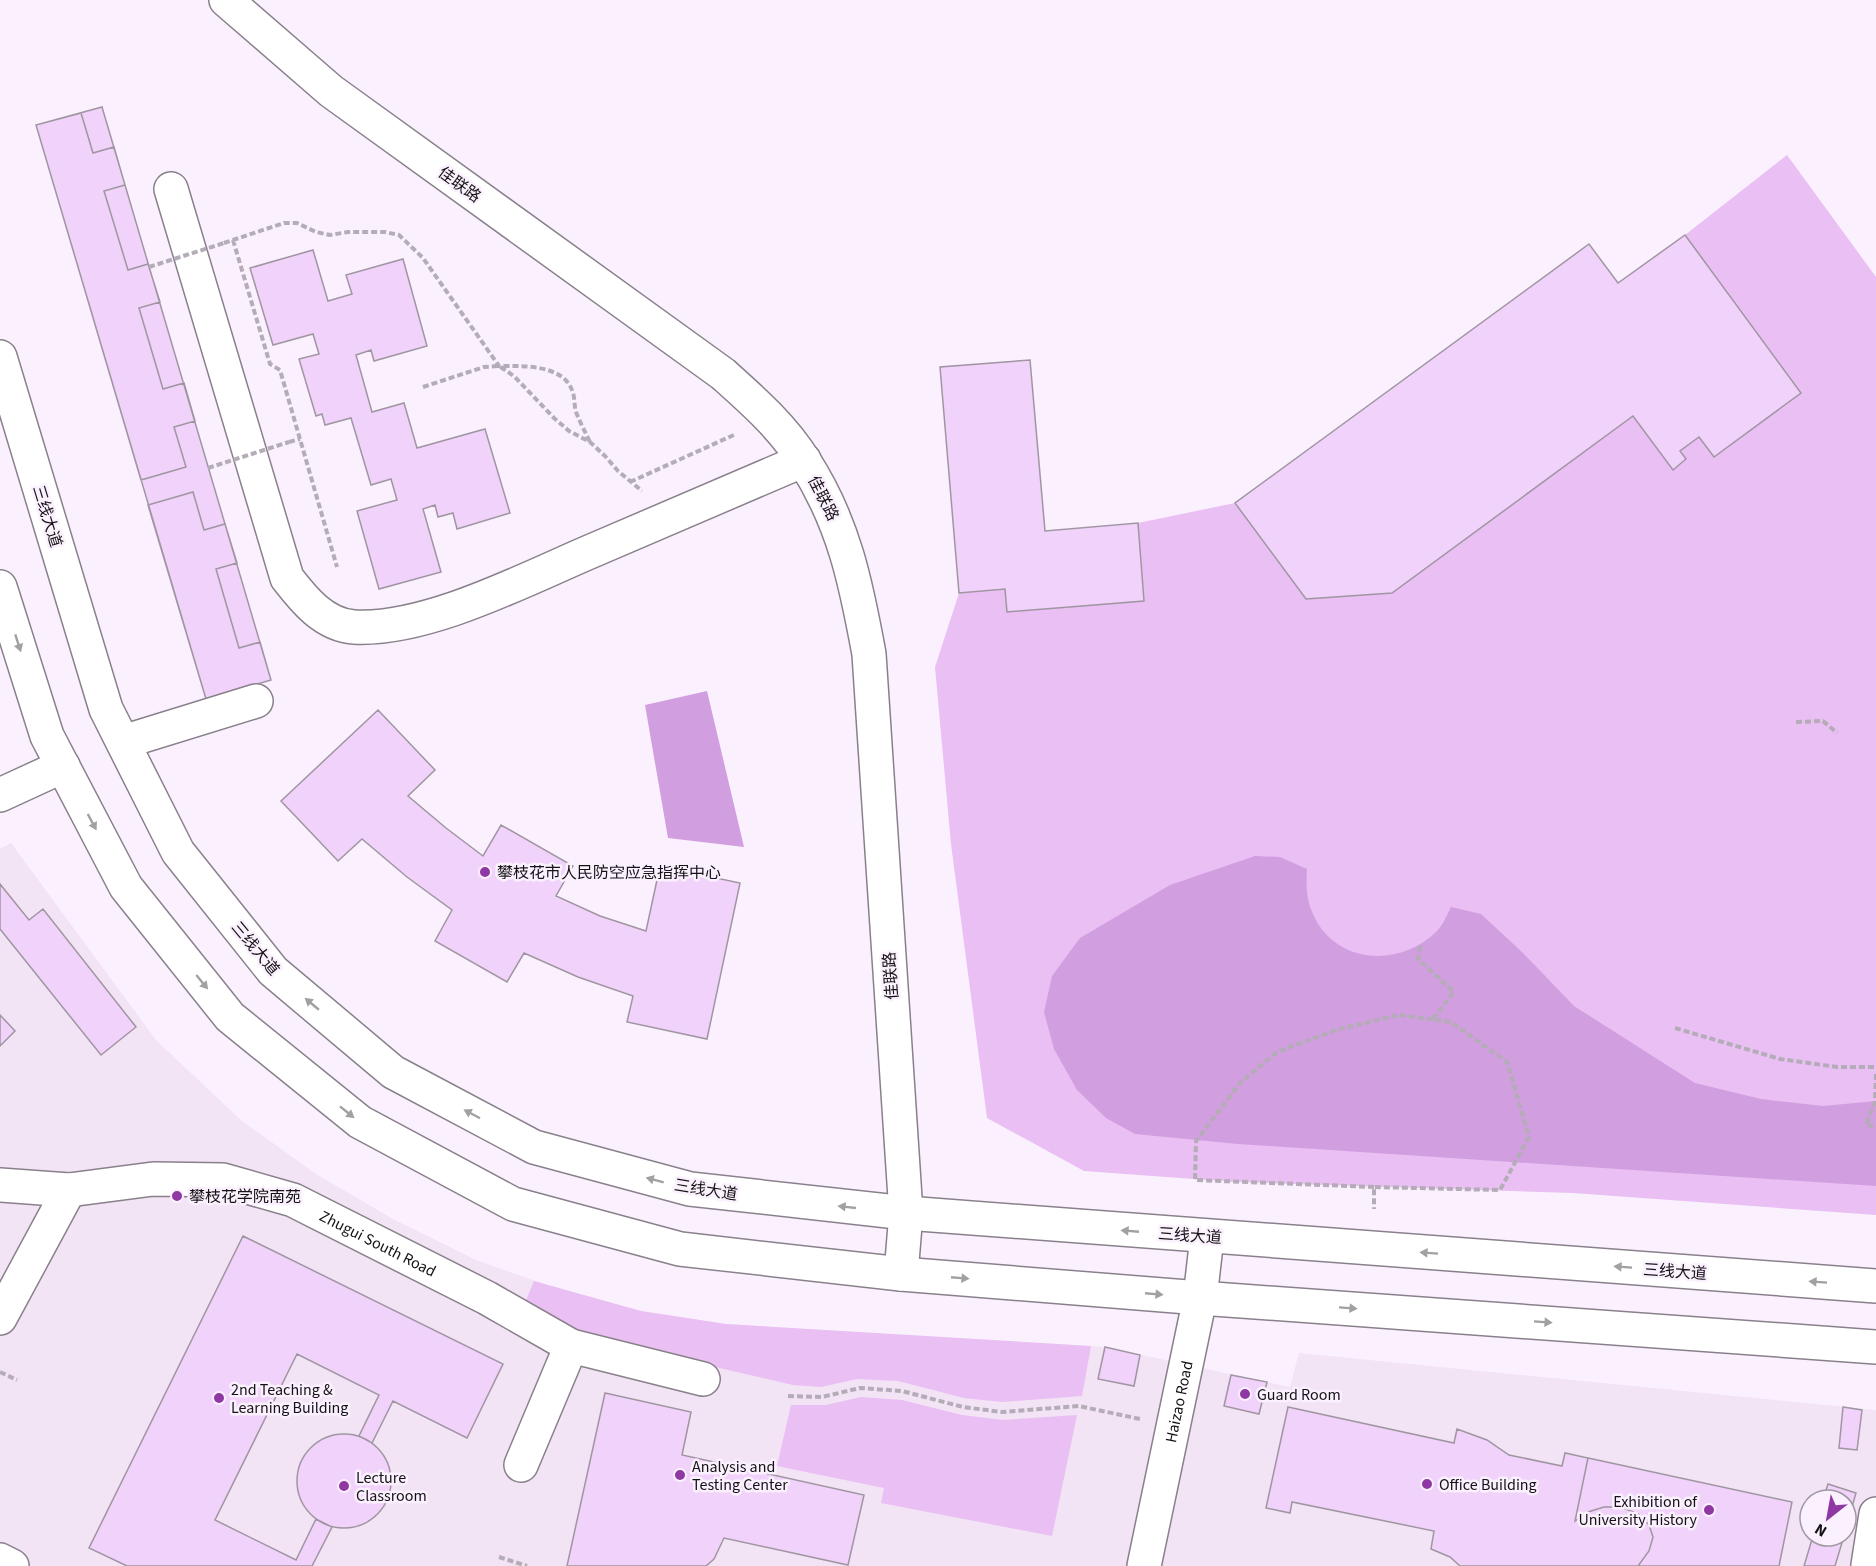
<svg xmlns="http://www.w3.org/2000/svg" width="1876" height="1566" font-family="'Source Sans 3','Noto Sans SC',sans-serif">
<style>
.built{fill:#f2e3f5;fill-rule:evenodd}
.green{fill:#e9bff4}
.water{fill:#d19edf}
.building{fill:#f1d2fa;stroke:#9f96a1;stroke-width:1.5}
.lines{fill:none;stroke-linecap:round;stroke-linejoin:round}
.minor-casing{stroke:#89808b;stroke-width:36}
.major-casing{stroke:#89808b;stroke-width:36}
.path{stroke:#b4acb6;stroke-width:4;stroke-dasharray:6 3;stroke-linecap:butt}
.minor{stroke:#fff;stroke-width:33}
.major{stroke:#fff;stroke-width:33}
.path-bridge{stroke:#b4acb6;stroke-width:4;stroke-dasharray:6 3;stroke-linecap:butt}
.oneway{fill:#a1a0a2}
.poi-dot{fill:#8f38a4;stroke:#fbf1fe;stroke-width:2}
.labels{text-anchor:middle;stroke-width:5;stroke-linejoin:round;paint-order:stroke}
.street-label{font-size:16px;fill:#151216;stroke:#fbf1fe}
.poi-label{font-size:16px;fill:#151216;stroke:#fbf1fe;text-anchor:start}
</style>
<rect width="100%" height="100%" fill="#fbf1fe"/>
<path class="built" d="M11 843 156 1040 242 1121 316 1174 393 1219 476 1260 558 1289 641 1311 726 1324 1105 1347 1290 1387 1299 1353 1876 1410V1566H0V849ZM1810 1500H1846V1536H1810Z"/>
<path class="green" d="M1787 155 1876 277V1215L1573 1193 1235 1182 1084 1171 987 1118 951 844 935 667 959 593 1005 589 1007 612 1144 601 1138 523 1235 503 1306 599 1392 593 1633 416 1673 469 1686 459 1680 451 1699 437 1714 457 1801 393 1685 235Z
M534 1281 641 1311 726 1324 1091 1346 1082 1396 1002 1402 964 1398 898 1381 857 1379 821 1387 793 1385 581 1336 525 1303Z
M861 1397 902 1400 962 1415 1003 1420 1077 1415 1052 1536 881 1503 884 1488 777 1466 791 1405H826Z"/>
<path class="water" d="M707 691 744 847 668 838 645 705Z
M1255 856 1280 857 1307 869C1306 885 1306 899 1313 914 1335 965 1401 968 1437 931 1443 925 1447 915 1451 907L1481 914 1523 953 1574 1006 1695 1083 1761 1099 1823 1106 1876 1101V1186L1238 1144 1135 1134 1106 1118 1077 1090 1054 1049 1044 1012 1052 976 1080 938 1170 885Z"/>
<path class="building" d="M102 107 271 680 206 699 36 125Z
M81 113 93 153 114 147 125 185 104 191 128 270 148 264 160 302 139 308 163 389 184 383 195 421 174 427 186 467 141 480 36 125Z
M1685 235 1801 393 1714 457 1699 437 1680 451 1686 459 1673 470 1633 416 1392 593 1306 599 1235 503 1589 244 1618 283Z
M313 250 328 301 352 294 346 275 403 259 427 346 374 361 371 350 356 355 372 412 404 403 417 448 485 429 510 513 457 529 453 513 438 517 435 505 423 509 441 572 379 589 357 511 397 500 391 479 371 485 351 418 325 425 322 414 316 416 299 359 319 354 313 334 273 345 250 268Z
M1030 360 1045 531 1138 523 1144 601 1007 612 1005 589 959 593 940 367Z
M193 492 204 530 225 524 237 563 216 569 239 648 260 642 271 680 206 699 148 505Z
M378 710 435 770 408 796 446 828 483 856 501 825 573 866 556 896 600 916 646 931 660 866 740 883 707 1039 627 1022 633 996 578 977 524 953 507 982 435 941 452 910 407 877 362 839 338 861 281 801Z
M0 884 29 920 43 909 136 1027 101 1055 0 929Z
M0 1015 15 1031 0 1046Z
M243 1236 503 1364 467 1438 393 1401 372 1443 359 1436 379 1395 297 1354 215 1520 296 1560 316 1519 332 1527 312 1566H127L89 1548Z
M1105 1347 1140 1355 1134 1386 1098 1379Z
M1231 1375 1267 1382 1259 1414 1224 1406Z
M605 1393 691 1412 682 1455 864 1495 848 1565 724 1538 714 1559 706 1566H567Z
M1288 1407 1454 1443 1457 1429 1487 1440 1509 1455 1562 1466 1565 1453 1588 1458 1575 1521 1588 1512 1604 1507H1621L1638 1514 1649 1525 1653 1537 1649 1551 1638 1566H1460L1450 1557 1431 1549 1434 1531 1292 1502 1290 1513 1266 1508Z
M1843 1407 1862 1410 1857 1450 1839 1448Z
M297 1481a47 47 0 1 1 94 0a47 47 0 1 1-94 0Z
M1588 1458 1792 1502 1779 1566H1638L1649 1551 1653 1537 1649 1525 1638 1514 1621 1507H1604L1588 1512 1575 1521Z
M1828 1484 1856 1493 1846 1528V1500H1823Z
M1813 1536H1844L1835 1566H1804Z"/>
<g class="lines">
<defs>
<g id="minor">
<path d="M226 0 331 91 723 374C752 400 783 427 804 461 844 523 856 583 869 654L906 1213 901 1274"/>
<path d="M171 189 287 578C304 600 324 625 354 627 425 631 522 581 587 553 659 522 731 491 804 460"/>
<path d="M123 742 256 701"/>
<path d="M0 795 63 766"/>
<path id="s1" d="M0 1185 69 1190 153 1179 223 1180 293 1200 487 1298 571 1346 703 1379"/>
<path d="M0 1318 69 1190"/>
<path d="M521 1465 571 1346"/>
<path d="M0 1560 12 1566"/>
<path id="s2" d="M1144 1566 1200 1298 1207 1237"/>
<path d="M1874 1566 1868 1565 1876 1514"/>
</g>
<path id="major" d="M0 357 106 709 178 852 273 971 393 1072 534 1147 690 1189 906 1213 1876 1286
M0 587 47 736 126 887 230 1017 360 1122 513 1204 680 1249 901 1274 1200 1298 1876 1347"/>
</defs>
<use href="#minor" class="minor-casing"/>
<use href="#major" class="major-casing"/>
<path class="path" d="M233 240 270 364 280 370 337 567
M224 243 284 223H297L316 232 330 235 348 232H385L399 235 423 258 499 366C523 366 565 364 573 393 575 399 574 406 576 412 580 422 585 432 590 442
M423 387 484 367 499 366 514 376 554 418 569 431 590 442 605 456 618 471 642 491
M289 442 300 439
M630 482 736 434
M1796 722 1823 721 1837 733
M1420 946 1418 959 1454 992 1433 1019
M1675 1028 1780 1059 1837 1067H1876
M1876 1074 1875 1102 1866 1125 1876 1126
M1374 1187 1195 1180 1196 1141 1240 1083 1277 1052 1336 1030 1398 1015 1451 1022 1507 1062 1529 1137 1500 1190 1374 1187V1209
M0 1372 17 1380
M788 1396 822 1397 860 1388 902 1391 963 1407 1002 1412 1079 1406 1140 1419
M499 1557 527 1566"/>
<use href="#minor" class="minor"/>
<use href="#major" class="major"/>
<path class="path-bridge" d="M149 267 224 243
M208 468 289 442"/>
</g>
<defs><path id="oneway-solid" d="M-6-.8H1V-3.2L6.5 0L1 3.2V.8H-6Z" transform="scale(1.5)"/></defs>
<g class="oneway">
<use href="#oneway-solid" transform="translate(18 643) rotate(72)"/>
<use href="#oneway-solid" transform="translate(92 822) rotate(62)"/>
<use href="#oneway-solid" transform="translate(202 982) rotate(51)"/>
<use href="#oneway-solid" transform="translate(312 1004) rotate(-140)"/>
<use href="#oneway-solid" transform="translate(347 1112) rotate(39)"/>
<use href="#oneway-solid" transform="translate(472 1114) rotate(-152)"/>
<use href="#oneway-solid" transform="translate(655 1180) rotate(-165)"/>
<use href="#oneway-solid" transform="translate(847 1207) rotate(-174)"/>
<use href="#oneway-solid" transform="translate(1130 1231) rotate(-175)"/>
<use href="#oneway-solid" transform="translate(1429 1253) rotate(-176)"/>
<use href="#oneway-solid" transform="translate(1623 1267) rotate(-176)"/>
<use href="#oneway-solid" transform="translate(960 1278) rotate(5)"/>
<use href="#oneway-solid" transform="translate(1818 1282) rotate(-176)"/>
<use href="#oneway-solid" transform="translate(1154 1294) rotate(5)"/>
<use href="#oneway-solid" transform="translate(1348 1308) rotate(4)"/>
<use href="#oneway-solid" transform="translate(1543 1322) rotate(4)"/>
</g>
<g class="poi-dot">
<circle cx="485" cy="872" r="6"/>
<circle cx="177" cy="1196" r="6"/>
<circle cx="1245" cy="1394" r="6"/>
<circle cx="219" cy="1398" r="6"/>
<circle cx="680" cy="1475" r="6"/>
<circle cx="1427" cy="1484" r="6"/>
<circle cx="344" cy="1486" r="6"/>
<circle cx="1709" cy="1510" r="6"/>
</g>
<g class="labels">
<g class="street-label">
<text transform="translate(460 184) rotate(36)" y="6">佳联路</text>
<text transform="translate(824 498) rotate(63)" y="6">佳联路</text>
<text transform="translate(48 516) rotate(73)" y="6">三线大道</text>
<text transform="translate(256 948) rotate(50)" y="6">三线大道</text>
<text transform="translate(890 976) rotate(-94)" y="6">佳联路</text>
<text transform="translate(706 1189) rotate(9)" y="6">三线大道</text>
<text transform="translate(1190 1235) rotate(4)" y="6">三线大道</text>
<text dy="6" stroke="none"><textPath href="#s1" startOffset="392">Zhugui South Road</textPath></text>
<text transform="translate(1675 1271) rotate(4)" y="6">三线大道</text>
<text dy="6" stroke="none"><textPath href="#s2" startOffset="168">Haizao Road</textPath></text>
</g>
<g class="poi-label">
<text x="497" y="878">攀枝花市人民防空应急指挥中心</text>
<text x="189" y="1202">攀枝花学院南苑</text>
<text x="231" y="1395">2nd Teaching &amp;<tspan x="231" dy="18">Learning Building</tspan></text>
<text x="1257" y="1400">Guard Room</text>
<text x="692" y="1472">Analysis and<tspan x="692" dy="18">Testing Center</tspan></text>
<text x="356" y="1483">Lecture<tspan x="356" dy="18">Classroom</tspan></text>
<text x="1439" y="1490">Office Building</text>
<text x="1697" y="1507" text-anchor="end">Exhibition of<tspan x="1697" dy="18">University History</tspan></text>
</g>
</g>
<g transform="translate(1828 1518) rotate(211)"><circle r="28" fill="#fbf1fe" stroke="#9f98a1" stroke-width="1.5"/>
<path d="M0-4.5L10 22L0 15L-10 22Z" fill="#8f38a4"/>
<text y="-9" font-size="16" font-weight="bold" text-anchor="middle" fill="#151216">N</text>
</g>
</svg>
